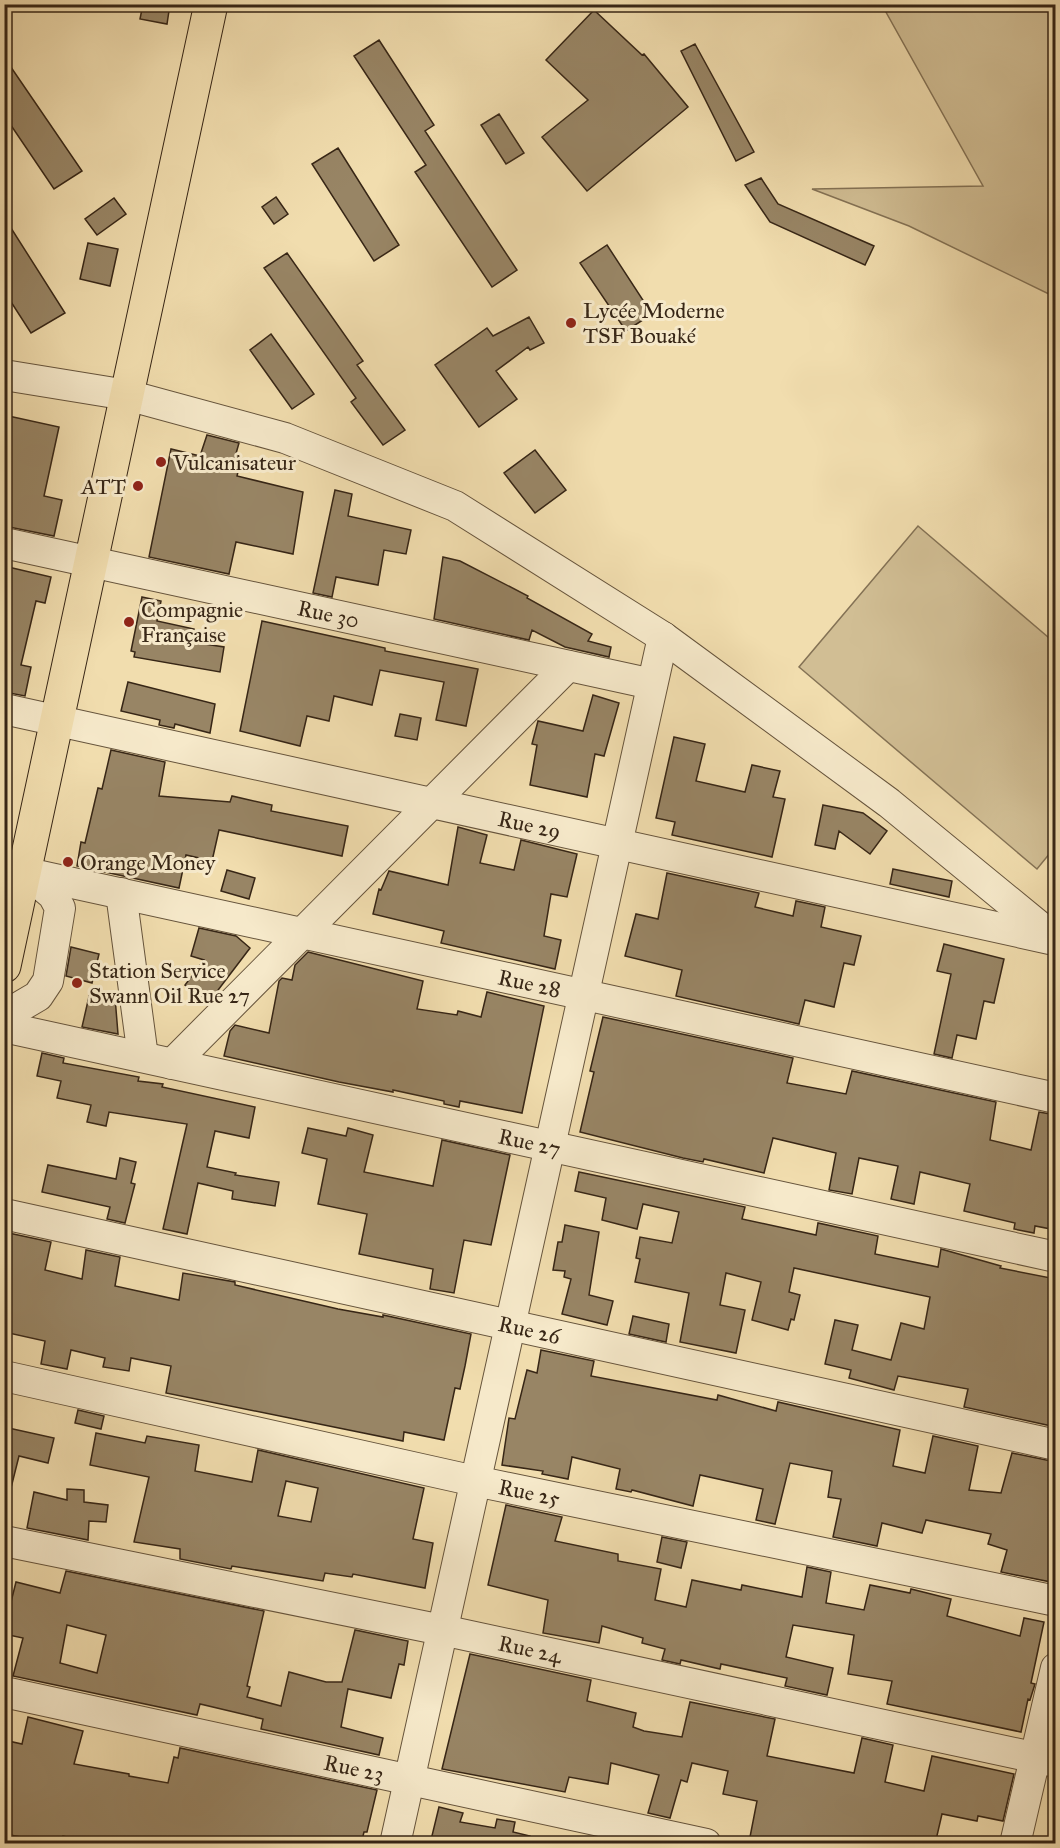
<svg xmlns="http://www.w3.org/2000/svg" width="1060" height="1848" font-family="'IM FELL Great Primer',serif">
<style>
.green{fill:#d1be94;stroke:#847255;stroke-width:1.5}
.building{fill:#988565;stroke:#372616;stroke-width:1.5;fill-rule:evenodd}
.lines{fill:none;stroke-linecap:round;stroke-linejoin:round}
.minor-casing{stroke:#66543c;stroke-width:32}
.major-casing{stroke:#372616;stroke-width:35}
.minor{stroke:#f6e9ca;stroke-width:30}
.major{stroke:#f1ddae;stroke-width:33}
.poi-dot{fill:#8f2418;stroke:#f6e9ca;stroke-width:2}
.labels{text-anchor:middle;stroke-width:6;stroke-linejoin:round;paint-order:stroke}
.poi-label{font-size:22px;fill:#372616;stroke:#f6e9ca;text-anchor:start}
.street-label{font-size:22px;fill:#372616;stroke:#f6e9ca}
</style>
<rect width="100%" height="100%" fill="#f1ddae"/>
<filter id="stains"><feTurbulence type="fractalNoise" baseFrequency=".00333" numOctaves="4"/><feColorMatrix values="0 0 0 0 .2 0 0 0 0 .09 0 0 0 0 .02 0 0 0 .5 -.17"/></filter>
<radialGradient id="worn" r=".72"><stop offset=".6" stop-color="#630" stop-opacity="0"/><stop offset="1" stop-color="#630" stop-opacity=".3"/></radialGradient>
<path class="green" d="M882 5H1055V297L909 226 812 189 983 186Z
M918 526 1055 643V847L1037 869 799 667Z"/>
<path class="building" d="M143 4H170L167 24 140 19Z
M594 10 642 55 644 54 688 107 587 191 542 137 588 100 546 60Z
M379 40 434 125 425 131 517 270 492 287 415 172 426 165 354 56Z
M695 44 754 152 736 161 681 51Z
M4 57 82 171 54 189 4 115Z
M499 114 524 153 506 164 481 125Z
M338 148 399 245 374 261 312 164Z
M761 178 778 204 874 246 865 265 770 222 745 185Z
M276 197 288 214 274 224 262 207Z
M114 198 126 214 97 235 85 219Z
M4 217 65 313 31 333 4 291Z
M88 243 118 249 110 286 80 279Z
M607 245 652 314 626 331 580 263Z
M287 253 363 361 357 365 405 430 383 445 351 402 356 398 264 268Z
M529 317 544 343 530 350 528 347 496 371 517 399 479 427 435 365 487 328 493 336Z
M271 334 314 394 292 409 250 350Z
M4 415 59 427 44 496 62 500 54 536 4 526Z
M207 435 239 443 235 457 241 459 237 476 303 492 293 554 236 542 229 574 149 557 171 449 200 456Z
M535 450 566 490 535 513 504 473Z
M335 490 352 494 348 516 411 530 406 554 384 550 378 585 336 577 332 597 313 593Z
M443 557 460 561 528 596 527 598 592 634 588 641 611 647 609 657 565 647 532 630 529 640 434 619Z
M4 566 51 577 45 603 36 601 21 665 31 667 25 696 4 692Z
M142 597 161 601 157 621 194 629 191 642 224 647 220 672 134 657 135 652 131 651Z
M262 621 367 644 385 648V651L478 669 466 726 436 720 444 682 380 670 372 705 334 696 329 721 307 716 300 746 240 731Z
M128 682 215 704 210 733 175 724 174 728 159 725 160 720 121 711Z
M593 695 619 703 604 756 595 754 587 797 530 785 537 745 532 744 538 721 583 731Z
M400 714 421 718 417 740 395 736Z
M674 737 705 744 696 781 745 792 752 765 780 771 773 797 785 799 772 857 672 835 675 822 656 818Z
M111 750 165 762 159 796 230 802 232 796 272 805 271 811 348 826 342 856 219 830 212 861 186 855 179 888 77 866 81 842 85 843 98 788 102 789Z
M823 805 863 813 887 831 870 854 839 831 835 849 815 845Z
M458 827 487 835 480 863 514 870 521 840 577 854 567 897 551 894 544 936 561 940 555 969 441 943 444 931 373 914 379 889 381 890 389 871 448 885Z
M893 869 952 881 949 897 890 884Z
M227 870 255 878 249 899 221 891Z
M667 873 759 893 755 907 793 916 796 901 825 907 821 927 861 936 854 965 844 963 834 1007 805 1000 799 1024 676 996 682 970 625 956 636 914 658 919Z
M199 928 236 936 250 948 209 1002 185 985 204 960 191 956Z
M944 944 1004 959 994 1003 984 1001 976 1039 957 1035 952 1058 934 1054 951 974 937 971Z
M71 947 99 954 92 983 66 976Z
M308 952 423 981 417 1009 457 1015 458 1011 481 1017 487 992 544 1006 522 1113 460 1101 459 1107 444 1104V1101L393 1090V1092L339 1082 224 1056 230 1031 235 1025 269 1033 279 981 282 978 292 980 295 965Z
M90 992 115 997 118 1034 82 1027Z
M603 1017 793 1058 787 1083 846 1094 852 1071 996 1102 990 1140 1031 1150 1039 1112 1056 1115V1230L1035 1226 1034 1233 1014 1229 1015 1223 964 1211 970 1184 920 1172 914 1204 891 1199 898 1166 859 1158 852 1194 829 1190 836 1153 773 1138 764 1173 704 1159 703 1162 683 1158 580 1132 594 1072 590 1071Z
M42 1053 64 1058 63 1063 139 1077 138 1081 163 1084 162 1087 255 1107 249 1138 215 1131 207 1167 236 1173 235 1175 279 1182 275 1206 232 1199 233 1191 198 1183 187 1234 163 1229 187 1124 109 1112 106 1126 87 1122 91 1105 57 1098 61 1081 37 1076Z
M308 1128 346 1136 348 1128 373 1135 364 1172 433 1186 442 1140 510 1155 491 1245 464 1240 454 1293 430 1289 433 1269 359 1254 367 1214 318 1204 327 1159 302 1153Z
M120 1158 136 1162 131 1183 135 1184 125 1223 107 1219 110 1207 42 1192 48 1165 116 1179Z
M579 1172 745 1207 742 1219 816 1235 818 1223 878 1236 875 1254 938 1267 941 1249 1001 1266 1000 1268 1056 1279V1427L964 1407 968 1389 898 1376 894 1390 849 1378 851 1370 825 1364 835 1320 858 1325 852 1350 891 1360 901 1323 924 1329 930 1297 794 1268 789 1292 800 1295 794 1320 791 1319 788 1330 752 1320 761 1282 726 1273 720 1305 745 1310 736 1353 680 1342 689 1293 635 1282 640 1259 636 1258 640 1237 672 1243 679 1212 643 1204 637 1229 602 1220 606 1198 575 1191Z
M565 1225 599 1232 589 1295 613 1301 607 1325 562 1314 571 1279 564 1277 565 1271 553 1270 558 1242H562Z
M4 1232 51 1242 45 1270 82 1279 86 1250 120 1257 115 1286 179 1300 183 1273 235 1282V1285L338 1309 383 1317V1315L471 1334 465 1366 460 1389 455 1388 444 1440 404 1432 403 1441 166 1393 171 1366 131 1358 129 1371 103 1367 105 1358 71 1350 67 1369 41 1364 45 1341 4 1332Z
M633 1316 669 1324 666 1342 629 1334Z
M541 1350 594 1361 591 1376 717 1400 718 1395 776 1411 778 1402 900 1430 893 1466 925 1473 933 1436 978 1446 969 1490 1001 1493 1012 1453 1056 1462V1532L1049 1562 1056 1563V1583L1001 1572 1007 1550 988 1544 991 1534 926 1520 922 1533 882 1523 877 1546 833 1537 841 1499 828 1497 832 1471 790 1463 775 1524 756 1520 763 1489 700 1475 693 1506 632 1490 631 1492 616 1489 620 1469 572 1457 568 1479 542 1474 543 1471 502 1465 509 1418 515 1419 527 1370 537 1373Z
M78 1410 104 1416 101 1429 75 1423Z
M4 1427 54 1438 48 1463 19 1456 11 1488 4 1487Z
M96 1433 145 1443 147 1436 199 1445 195 1471 252 1482 258 1450 424 1488 413 1539 433 1543 425 1588 353 1574 352 1577 325 1573 323 1581 232 1566 231 1569 180 1559V1549L134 1542 149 1477 90 1465ZM286 1481 318 1488 311 1522 278 1516Z
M67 1489 84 1490V1502L108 1505 106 1522 89 1521 88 1540 27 1528 34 1492 67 1500Z
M506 1505 562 1517 555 1541 618 1554V1561L661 1569 655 1600 686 1607 692 1580 741 1590 742 1585 802 1597 807 1567 831 1572 826 1603 864 1610 870 1585 910 1593 911 1589 951 1599 947 1616 1020 1636 1024 1618 1044 1622 1031 1683 1035 1684 1030 1700 1028 1699 1021 1732 887 1704 892 1681 848 1674 854 1635 793 1625 786 1657 833 1668 827 1695 785 1686 787 1678 721 1664 720 1669 681 1660 680 1664 662 1660 665 1649 642 1643 643 1638 602 1626 599 1643 543 1633 548 1600 488 1585Z
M662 1537 687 1542 681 1568 657 1562Z
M66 1571 264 1611 247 1686 250 1687 247 1697 281 1706 289 1672 326 1682H342L355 1630 408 1641 404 1665 399 1664 391 1698 348 1689 341 1727 383 1738 379 1755 261 1729 263 1719 200 1704 197 1715 13 1676 23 1638 4 1634V1614H8L16 1582 60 1593ZM67 1625 106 1635 97 1673 60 1663Z
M470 1654 591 1680 587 1701 636 1713 633 1727 644 1731 682 1737 690 1702 775 1719 767 1756 854 1773 862 1738 893 1745 885 1782 924 1791 932 1756 1014 1774 1003 1821 978 1816 977 1821 942 1814 936 1840H933V1844H784L750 1837 757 1801 723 1794 728 1771 692 1763 687 1782 681 1780 670 1818 648 1813 659 1775 611 1763 608 1784 569 1777 565 1792 442 1769Z
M28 1717 83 1731 74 1764 129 1774V1776L168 1783 174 1757 178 1758 180 1748 377 1790 367 1832H364L361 1844H207L171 1837 170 1844H92L63 1836 61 1844H39L40 1840 4 1834V1740L22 1744Z
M439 1807 463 1813 460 1822 495 1828 497 1819 515 1822 513 1832 530 1836 529 1844H430Z"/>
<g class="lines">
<defs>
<g id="minor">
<path d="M4 375 127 395 285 438 455 506 663 637 889 803 1056 940"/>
<path id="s1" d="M4 543 652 684"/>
<path id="s2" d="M4 709 1050 939"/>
<path id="s3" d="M4 868 1056 1098"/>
<path d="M121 893 143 1057"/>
<path d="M4 1016 38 996 48 981 60 908 53 895 27 873"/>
<path id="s4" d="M4 1027 1056 1257"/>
<path d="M172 1064 568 666"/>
<path id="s5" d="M4 1214 1056 1445"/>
<path id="s6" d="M4 1376 475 1481 1056 1601"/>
<path id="s7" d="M4 1541 442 1630 1056 1762"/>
<path id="s8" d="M4 1692 706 1844"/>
<path d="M395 1844 663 637"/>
<path d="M1015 1844 1056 1668"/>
</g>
<path id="major" d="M4 966 211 4"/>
</defs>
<use href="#minor" class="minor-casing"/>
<use href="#major" class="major-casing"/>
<use href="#minor" class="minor"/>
<use href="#major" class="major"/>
</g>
<g class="poi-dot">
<circle cx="571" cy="323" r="6"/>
<circle cx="161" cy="462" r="6"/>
<circle cx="138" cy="486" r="6"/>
<circle cx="129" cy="622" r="6"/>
<circle cx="68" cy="862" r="6"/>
<circle cx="77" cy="983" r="6"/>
</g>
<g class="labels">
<g class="poi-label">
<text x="583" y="318">Lycée Moderne<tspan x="583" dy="25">TSF Bouaké</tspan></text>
<text x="173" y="470">Vulcanisateur</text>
<text x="126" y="494" text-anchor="end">ATT</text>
<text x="141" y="617">Compagnie<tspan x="141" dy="25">Française</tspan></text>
<text x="80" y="870">Orange Money</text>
<text x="89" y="978">Station Service<tspan x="89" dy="25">Swann Oil Rue 27</tspan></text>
</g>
<g class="street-label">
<text dy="8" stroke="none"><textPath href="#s1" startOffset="332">Rue 30</textPath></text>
<text dy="8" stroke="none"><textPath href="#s2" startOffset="538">Rue 29</textPath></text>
<text dy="8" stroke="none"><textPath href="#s3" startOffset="538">Rue 28</textPath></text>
<text dy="8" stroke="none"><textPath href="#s4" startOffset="538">Rue 27</textPath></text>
<text dy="8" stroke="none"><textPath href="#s5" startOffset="538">Rue 26</textPath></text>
<text dy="8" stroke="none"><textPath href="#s6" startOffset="538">Rue 25</textPath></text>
<text dy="8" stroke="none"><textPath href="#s7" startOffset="537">Rue 24</textPath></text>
<text dy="8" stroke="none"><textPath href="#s8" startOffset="358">Rue 23</textPath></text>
</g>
</g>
<rect width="1060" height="1848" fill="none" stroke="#f1ddae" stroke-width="24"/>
<rect x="6" y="6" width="1048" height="1836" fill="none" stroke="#372616" stroke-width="3"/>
<rect x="12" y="12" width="1036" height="1824" fill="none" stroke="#372616" stroke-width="1.5"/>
<rect width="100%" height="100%" filter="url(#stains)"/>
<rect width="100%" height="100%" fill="url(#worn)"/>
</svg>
